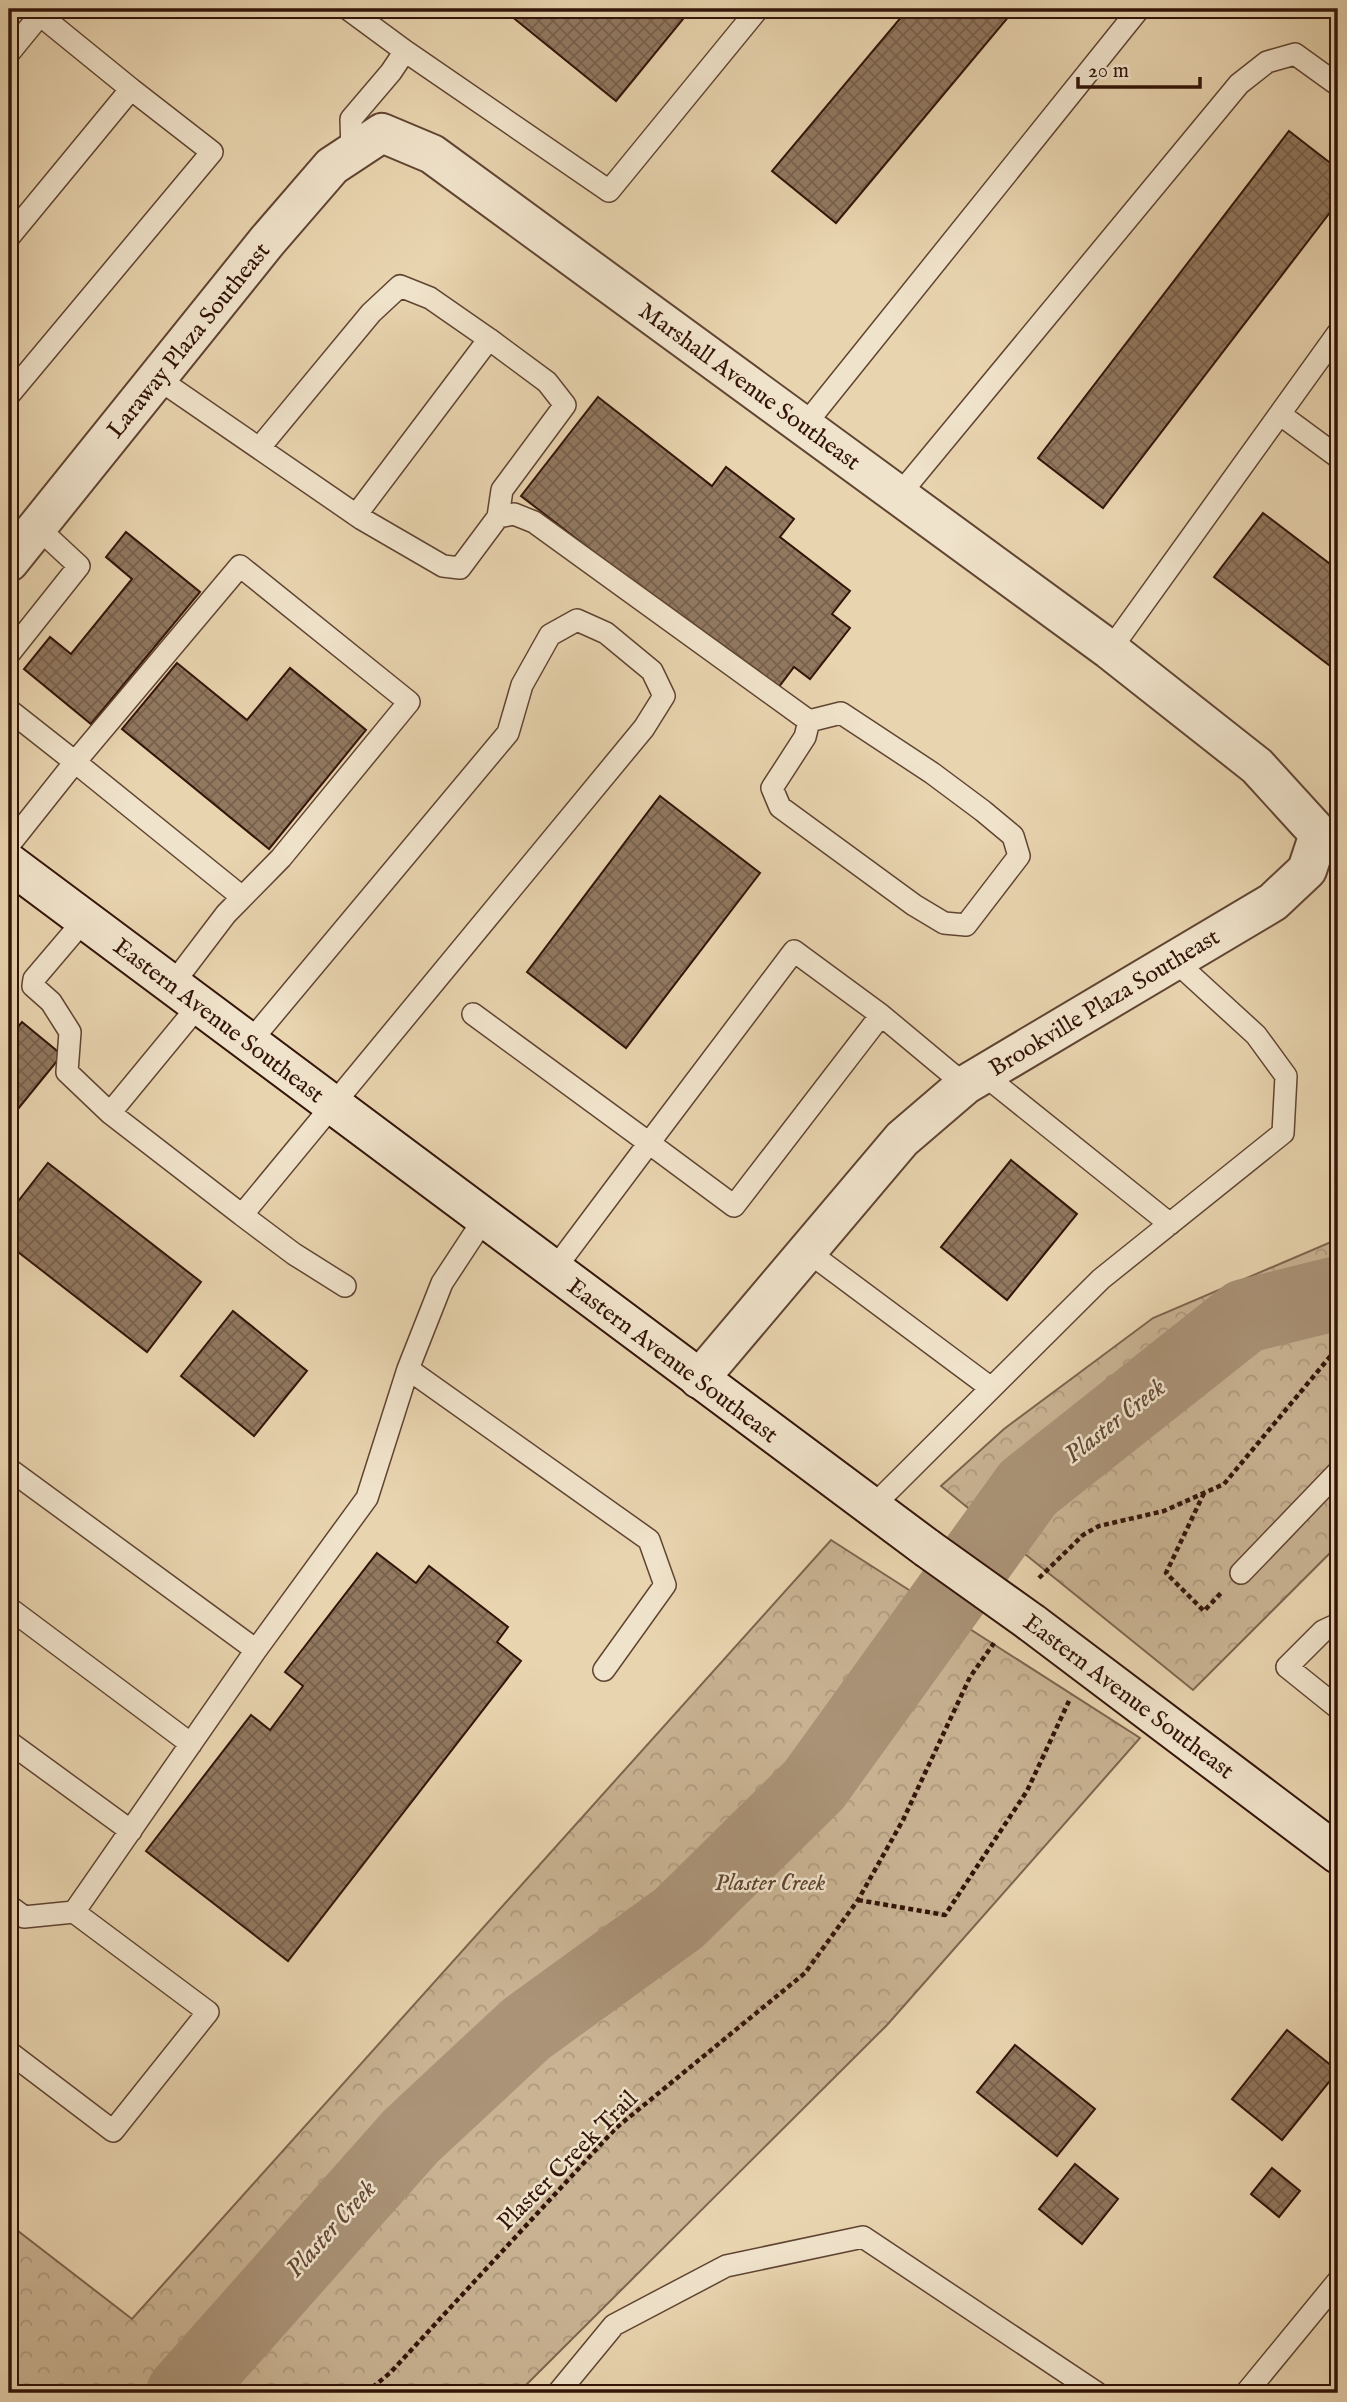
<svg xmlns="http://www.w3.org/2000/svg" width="1347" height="2402" font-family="'IM FELL English',serif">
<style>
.park{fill:url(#park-crowns);stroke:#7e644e;stroke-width:2}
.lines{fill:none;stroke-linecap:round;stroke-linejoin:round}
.river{stroke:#aa9377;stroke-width:74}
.building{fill:url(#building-cross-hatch);stroke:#331409;stroke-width:2}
.lane-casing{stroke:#604432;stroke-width:24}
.street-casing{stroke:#604432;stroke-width:42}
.secondary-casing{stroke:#331409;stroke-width:42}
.path{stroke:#331409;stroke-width:4.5;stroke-dasharray:5 3.5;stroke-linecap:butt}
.lane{stroke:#f0e3cb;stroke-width:21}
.street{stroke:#f0e3cb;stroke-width:38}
.secondary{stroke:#f0e3cb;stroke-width:38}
.secondary-bridge-casing{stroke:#331409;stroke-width:42;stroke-linecap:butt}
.secondary-bridge{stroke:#f0e3cb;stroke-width:38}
.labels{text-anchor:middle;stroke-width:5;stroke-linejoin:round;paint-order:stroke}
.street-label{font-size:24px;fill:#331409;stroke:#f0e3cb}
.park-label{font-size:24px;font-style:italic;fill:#604432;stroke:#f0e3cb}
.water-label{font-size:26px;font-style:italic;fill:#634735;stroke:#f0e3cb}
</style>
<defs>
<pattern id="park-crowns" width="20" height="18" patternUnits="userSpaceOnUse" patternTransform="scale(1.75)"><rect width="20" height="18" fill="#c9b393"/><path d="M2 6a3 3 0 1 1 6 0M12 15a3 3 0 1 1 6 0" fill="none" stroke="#ad997d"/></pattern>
<pattern id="building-cross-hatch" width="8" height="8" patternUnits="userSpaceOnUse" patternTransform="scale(1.75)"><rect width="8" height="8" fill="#91785f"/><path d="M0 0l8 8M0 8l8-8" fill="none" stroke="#77614d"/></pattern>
</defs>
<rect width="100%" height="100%" fill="#e8d4af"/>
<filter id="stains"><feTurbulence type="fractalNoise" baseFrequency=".00286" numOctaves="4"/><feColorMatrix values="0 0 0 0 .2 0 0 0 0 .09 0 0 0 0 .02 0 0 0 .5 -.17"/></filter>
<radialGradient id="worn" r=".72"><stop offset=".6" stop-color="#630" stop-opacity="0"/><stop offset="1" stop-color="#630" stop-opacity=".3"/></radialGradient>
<path class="park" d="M1338 1239V1545L1193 1690 941 1486 1004 1429 1153 1318Z
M831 1540 1140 1738 887 2025 518 2393H9V2224L132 2319Z"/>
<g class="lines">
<path class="river" d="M183 2393 411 2136 526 2029 679 1918 814 1785 1028 1488 1245 1316 1338 1293"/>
</g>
<path class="building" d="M507 9H683L688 13 616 101 505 11Z
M908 9H1015L836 223 772 171Z
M1289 131 1338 169V202L1103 508 1038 458Z
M598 397 712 486 726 467 794 519 780 537 850 591 832 614 850 628 810 679 794 667 775 692 521 496Z
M1263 513 1338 570V672L1214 577Z
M126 532 200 592 91 724 24 669 50 637 71 654 132 579 106 557Z
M177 663 247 720 290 668 366 730 269 849 122 729Z
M660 796 760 873 626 1048 527 972Z
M22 1022 62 1055 13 1115 9 1112V1038Z
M1011 1160 1077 1214 1007 1300 941 1247Z
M48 1163 201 1282 147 1352 9 1245V1213Z
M233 1311 307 1371 254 1436 181 1376Z
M377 1553 416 1583 429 1566 508 1627 497 1642 521 1661 288 1961 146 1851 251 1715 270 1730 303 1686 285 1672Z
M1287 2030 1338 2071 1282 2140 1232 2099Z
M1015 2045 1095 2109 1057 2156 977 2092Z
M1075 2164 1118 2199 1082 2244 1039 2209Z
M1272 2168 1300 2191 1279 2217 1251 2194Z"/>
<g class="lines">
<defs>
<path id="lane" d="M348 9 405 51 609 191 758 9
M9 53 40 15 33 9
M352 153 351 119 391 72 405 51
M9 237 131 89 40 15
M157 378 362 519 443 566 460 568 498 517 514 514 534 522 809 721 805 737 772 788 780 807 914 905 944 923 966 925 1019 856 1013 836 983 811 932 773 841 713 809 721
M9 395 212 152 131 89
M1281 415 1338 457
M804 426 1139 9
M260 447 371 313 400 286 430 298 489 339 547 382 565 405 502 490 498 517
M899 495 1239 84 1267 62 1295 54 1338 85
M356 515 489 339
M1110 650 1338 333
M9 654 79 566 37 527
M9 710 75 762 240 566 409 702 281 858 226 914 172 985
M9 845 75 762 242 897
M85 919 34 979 33 986 51 1002 70 1032 67 1072 110 1113
M794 951 881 1015 734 1206 649 1143Z
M199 1005 110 1113 242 1215 644 728 664 696 652 671 606 633 577 620 550 635 522 685 508 733 249 1043
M473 1014 649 1143 553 1271
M881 1015 965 1085
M983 1074 1170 1224
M242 1215 294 1254 345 1286
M807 1251 991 1388
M408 1369 649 1540 665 1585 604 1670
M9 1469 256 1650
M872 1507 1101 1279 1283 1133 1286 1076 1256 1035 1174 960
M1241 1573 1338 1472
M9 1608 191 1744
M1338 1624 1323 1631 1287 1667 1338 1708
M9 1742 131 1831
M9 1906 24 1917 74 1912
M9 2052 113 2131 208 2012 74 1912 256 1650 367 1498 408 1369 442 1283 484 1219
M558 2393 614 2325 726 2266 863 2237 1097 2393
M1246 2393 1338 2281"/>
<path id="street" d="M9 562 268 240 332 166 382 133 432 154 1110 650 1257 766 1319 834 1307 870 1273 902 965 1085 902 1139 699 1379"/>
<path id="secondary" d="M9 863 927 1548
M1032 1623 1338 1854"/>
</defs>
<use href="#lane" class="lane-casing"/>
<use href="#street" class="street-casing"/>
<use href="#secondary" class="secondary-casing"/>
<path class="path" d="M1204 1493 1166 1573 1204 1611 1221 1593
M1039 1578 1083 1535 1099 1526 1164 1511 1224 1484 1338 1347
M858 1900 945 1915 1027 1791 1069 1701
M366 2393 391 2372 616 2128 805 1973 858 1900 903 1820 970 1677 994 1643"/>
<use href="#lane" class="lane"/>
<use href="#street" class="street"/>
<use href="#secondary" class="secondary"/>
<defs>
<path id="secondary-bridge" d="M927 1548 1032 1623"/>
</defs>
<use href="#secondary-bridge" class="secondary-bridge-casing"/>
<use href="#secondary-bridge" class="secondary-bridge"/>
</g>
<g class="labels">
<g class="street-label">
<text transform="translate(188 340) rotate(-51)" y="8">Laraway Plaza Southeast</text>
<text transform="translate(750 386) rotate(36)" y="8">Marshall Avenue Southeast</text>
<text transform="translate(1104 1002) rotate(-31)" y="8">Brookville Plaza Southeast</text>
<text transform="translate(219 1020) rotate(37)" y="8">Eastern Avenue Southeast</text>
<text transform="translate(673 1360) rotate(37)" y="8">Eastern Avenue Southeast</text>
<text transform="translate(1129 1696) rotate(37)" y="8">Eastern Avenue Southeast</text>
<text transform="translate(567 2160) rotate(-45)" y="8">Plaster Creek Trail</text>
</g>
<g class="park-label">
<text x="770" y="1890">Plaster Creek</text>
</g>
<g class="water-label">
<text transform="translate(1114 1420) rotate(-38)" y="9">Plaster Creek</text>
<text transform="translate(330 2228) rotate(-48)" y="9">Plaster Creek</text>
</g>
</g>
<rect width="1347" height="2402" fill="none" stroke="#e8d4af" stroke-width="35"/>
<rect x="10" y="10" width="1326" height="2381" fill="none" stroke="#331409" stroke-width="3.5"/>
<rect x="18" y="18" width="1312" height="2367" fill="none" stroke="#331409" stroke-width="2"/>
<path d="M1078 77v10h122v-10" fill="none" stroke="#331409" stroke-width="3.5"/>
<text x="1088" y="77" font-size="21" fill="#331409" stroke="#f0e3cb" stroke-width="5" paint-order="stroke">20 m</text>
<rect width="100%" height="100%" filter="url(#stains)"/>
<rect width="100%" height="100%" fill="url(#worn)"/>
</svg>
